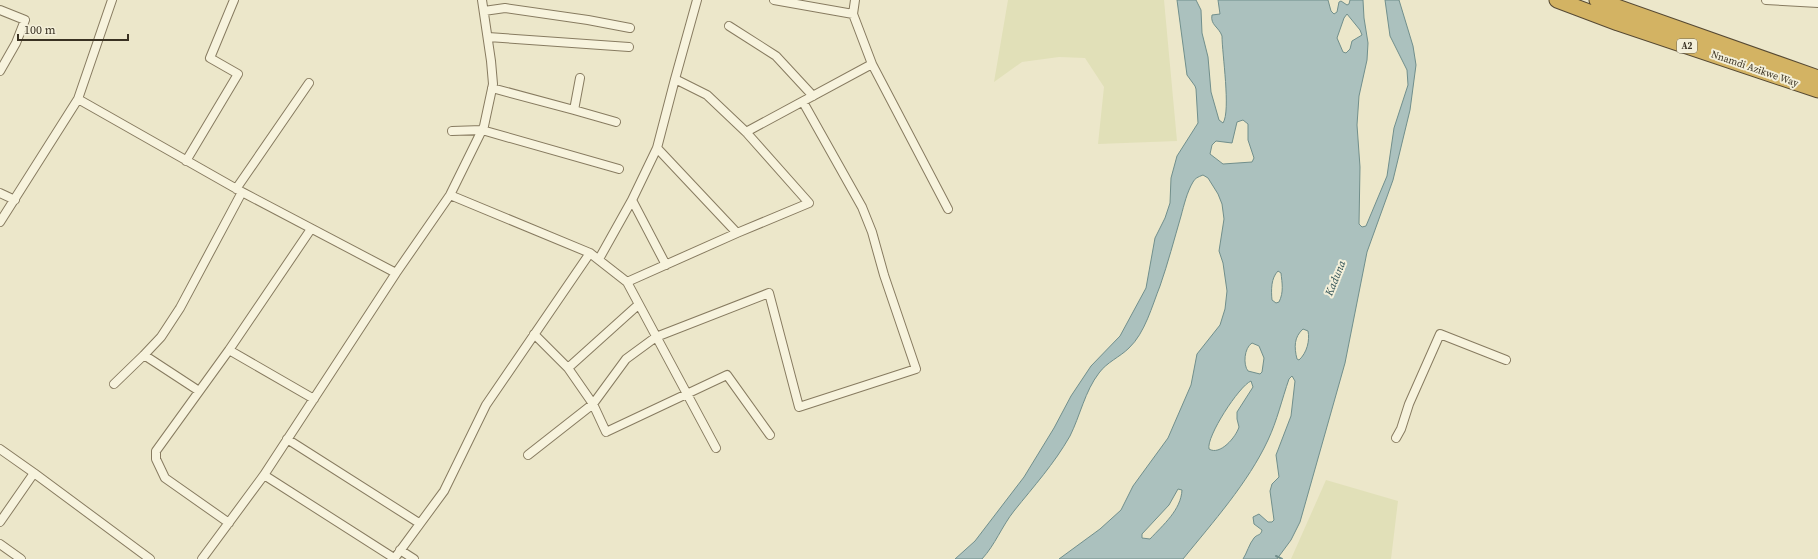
<svg xmlns="http://www.w3.org/2000/svg" width="1818" height="559" font-family="'Source Serif 4',serif">
<style>
.farmland{fill:#e1e0b8}
.water{fill:#abc1be;stroke:#718f8c;fill-rule:evenodd}
.lines{fill:none;stroke-linecap:round;stroke-linejoin:round}
.stream{stroke:#718f8c;stroke-width:2}
.street-casing{stroke:#877b60;stroke-width:10}
.highway-casing{stroke:#564933;stroke-width:17}
.street{stroke:#f7f3dd;stroke-width:8}
.highway{stroke:#d3b363;stroke-width:15}
.labels{text-anchor:middle;stroke-width:4;stroke-linejoin:round;paint-order:stroke}
.shield{fill:#f4f0da;stroke:#716a59;stroke-width:1}
.shield-label{font-size:9px;font-weight:bold;fill:#393122}
.street-label{font-size:10px;fill:#393122;stroke:#f4f0da}
.water-label{font-size:11px;font-style:italic;fill:#335458;stroke:#f4f0da}
</style>
<rect width="100%" height="100%" fill="#ece7ca"/>
<path class="farmland" d="M1008 0H1164L1177 141 1098 144 1104 87 1085 58 1059 57 1022 62 994 82Z
M1326 480 1398 501 1391 559H1291Z"/>
<path class="water" d="M1177 0H1196L1201 10 1202 33 1208 57 1211 92 1219 120 1223 123C1231 111 1222 53 1222 36 1219 27 1210 25 1212 15L1220 14 1218 0H1328L1331 11 1334 14 1337 12 1339 2 1341 1 1347 5 1349 4 1350 0H1363L1364 18 1368 43 1367 60 1359 96 1357 125 1360 167 1359 224 1362 227 1366 226 1387 176 1394 128 1408 85 1407 70 1390 36 1385 0H1399L1413 46 1416 65 1410 110 1393 180 1367 252 1345 363 1300 522 1291 540 1277 559H1243C1247 553 1249 544 1254 538 1257 534 1261 536 1262 530L1254 524 1253 517 1259 514 1268 522H1272L1274 520 1270 491 1272 484 1279 477 1276 455 1291 416 1295 381 1292 376 1289 379C1282 399 1277 421 1268 440 1248 483 1213 522 1183 559H1059L1100 529 1121 510 1133 486 1168 438 1191 385 1197 354 1220 325 1225 309 1227 291 1223 263 1219 251 1224 219 1222 204 1218 194 1208 178 1203 175C1198 177 1195 178 1193 182 1187 192 1184 205 1181 216 1174 240 1168 263 1160 286 1152 306 1145 333 1129 348 1120 357 1107 362 1099 373 1085 391 1080 416 1070 436 1054 464 1034 486 1014 511 1002 526 995 545 982 559H955L975 541 1024 477 1054 428 1071 396 1091 366 1120 336 1146 288 1155 238 1165 218 1170 203 1171 178 1177 156 1198 123 1196 89 1195 86 1187 75ZM1347 14 1360 30 1362 35 1352 41 1350 49 1346 53 1343 52 1337 38 1344 18ZM1243 120 1248 124V140L1254 158 1252 162 1223 164 1210 154 1212 145 1216 141 1232 143 1237 122ZM1278 271 1281 273C1282 283 1284 292 1279 302L1276 303 1272 300C1271 290 1271 278 1278 271ZM1303 329 1308 331C1310 340 1307 353 1299 360L1297 359C1294 347 1294 337 1303 329ZM1252 343 1259 346 1264 358 1262 372 1260 374 1248 371C1243 365 1244 348 1252 343ZM1251 381 1253 387 1237 412V419L1239 427C1236 437 1220 456 1209 449 1206 437 1239 386 1251 381ZM1178 489 1182 490C1181 510 1163 525 1150 539L1142 538V534L1169 505Z"/>
<g class="lines">
<path class="stream" d="M1276 556 1282 559"/>
<defs>
<path id="street" d="M774 0 853 14
M855 0 853 14 872 64
M1766 0 1818 3
M0 10 25 20 16 43 0 71
M484 11 505 8 588 20 630 28
M729 26 776 56 813 96
M488 37 629 47
M675 79 697 0
M492 88 574 110 580 78
M78 99 242 192 396 273
M574 110 616 122
M452 131 482 130 619 169
M746 132 872 64 948 209
M186 161 238 74 210 58 234 0
M236 189 309 83
M0 193 15 200
M450 195 590 253 627 282 716 448
M0 222 78 99 112 0
M599 259 632 200
M666 265 632 200 657 148 675 79 707 95 746 132 809 203 737 233
M627 282 737 233 657 148
M534 334 568 368 593 404 606 432 727 375 770 435
M229 350 314 399
M568 368 638 305
M114 384 144 355
M199 391 144 355 161 337 180 308 242 192
M1396 438 1401 429 1409 404 1440 334 1506 360
M287 439 419 523
M0 449 34 473 0 522
M528 455 593 404 626 359 656 337 769 293 799 407 916 369 884 275 872 232 862 207 803 102
M34 473 150 559
M264 475 394 558
M229 523 165 478 156 459V451L229 350 311 229
M0 544 21 559
M400 550 414 559
M202 559 264 475 396 273 450 195 484 126 493 84 491 61 482 0
M394 559 444 491 486 405 590 253"/>
<path id="highway" d="M1557 0 1618 23 1818 90
M1597 0 1818 78"/>
</defs>
<use href="#street" class="street-casing"/>
<use href="#highway" class="highway-casing"/>
<use href="#street" class="street"/>
<use href="#highway" class="highway"/>
</g>
<g class="labels">
<rect class="shield" x="1677" y="39" width="20" height="14" rx="3"/>
<g class="shield-label">
<text x="1687" y="49">A2</text>
</g>
<g class="street-label">
<text transform="translate(1755 68) rotate(19)" y="4">Nnamdi Azikwe Way</text>
</g>
<g class="water-label">
<text transform="translate(1335 278) rotate(-68)" y="4">Kaduna</text>
</g>
</g>
<path d="M18 34v6h110v-6" fill="none" stroke="#393122" stroke-width="2"/>
<text x="24" y="34" font-size="12" fill="#393122" stroke="#f4f0da" stroke-width="3" paint-order="stroke">100 m</text>
</svg>
